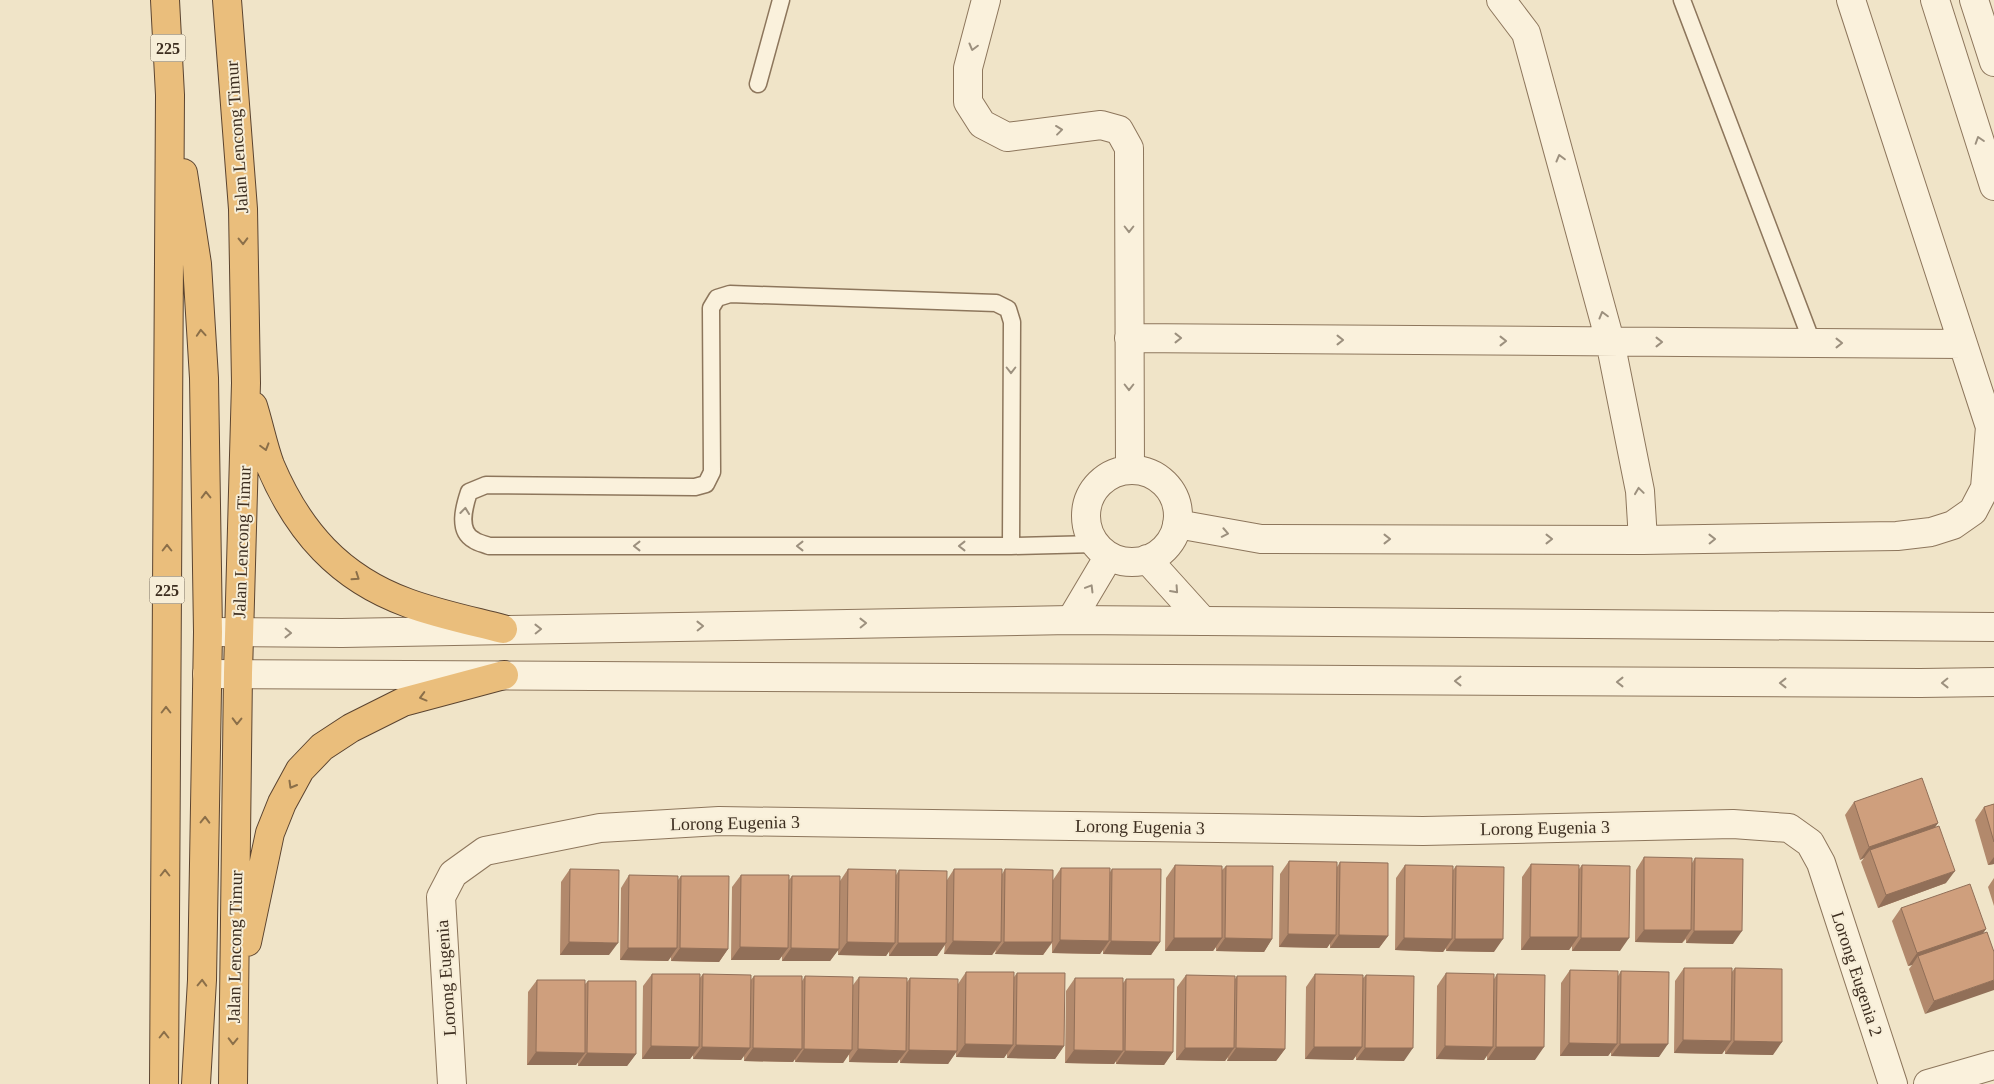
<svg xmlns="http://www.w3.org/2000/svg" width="1994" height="1084" font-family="'Times New Roman',serif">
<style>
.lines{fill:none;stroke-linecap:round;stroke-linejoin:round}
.service-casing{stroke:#8d765c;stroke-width:19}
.minor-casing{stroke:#8d765c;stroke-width:30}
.tertiary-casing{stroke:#8d765c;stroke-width:30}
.trunk-casing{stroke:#5b4430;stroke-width:30}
.service{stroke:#faf1dc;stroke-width:16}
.minor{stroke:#faf1dc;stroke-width:28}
.tertiary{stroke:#faf1dc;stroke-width:28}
.trunk{stroke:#eabe7c;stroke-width:28}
.wall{fill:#b2896c}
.shaded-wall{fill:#916f58}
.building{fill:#cf9f7d;stroke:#916f58}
.oneway{stroke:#9c907e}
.oneway2{stroke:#8b6f49}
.labels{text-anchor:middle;stroke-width:4;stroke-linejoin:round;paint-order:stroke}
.shield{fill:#f7eed8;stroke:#756857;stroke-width:1}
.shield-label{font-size:16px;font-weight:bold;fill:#3d2e20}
.street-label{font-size:18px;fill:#3d2e20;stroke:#f7eed8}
</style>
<rect width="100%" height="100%" fill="#f0e4c8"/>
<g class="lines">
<defs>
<path id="service" d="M1682 0 1812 342
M758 84 781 0
M1011 546 1012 322 1008 309 996 303 730 294 717 298 711 308 712 472 706 484 695 487 486 485 469 492C464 507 457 531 474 540 478 543 484 544 489 546H1011L1096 544"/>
<path id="minor" d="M986 0 968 68V102L982 124 1007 137 1101 125 1119 130 1129 148 1130 470
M1501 0 1526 33 1610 341 1640 491 1643 540
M1129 338 1963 344
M1086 516a46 46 0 1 1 92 0a46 46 0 1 1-92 0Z
M1177 524 1261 539 1643 540 1897 536 1931 532 1953 525 1973 511 1985 488 1990 427 1851 0
M1147 559 1203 621
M1071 620 1109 556
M452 1084 441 897 453 874 485 851 600 828 719 821 1423 831 1733 824 1789 828 1810 843 1821 863 1893 1084
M1928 1084 1994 1065"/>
<path id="tertiary" d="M1935 0 1994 186
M1974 0 1994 62
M208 632 342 633 1071 620 1994 627
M207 674 1920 683 1994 682"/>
<path id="trunk" d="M227 0 243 209 246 383 238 673 233 1084
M183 173 197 264 204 378 208 632 202 980 196 1084
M253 406C259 425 263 446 270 465 298 531 339 578 408 603 438 614 472 621 503 629
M247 942 270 833 282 803 300 770 322 747 351 728 403 702 504 675
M164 1084 170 95 165 0"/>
</defs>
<use href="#service" class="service-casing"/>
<use href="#minor" class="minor-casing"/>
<use href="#tertiary" class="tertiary-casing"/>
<use href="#trunk" class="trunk-casing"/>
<use href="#service" class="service"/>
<use href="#minor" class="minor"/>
<use href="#tertiary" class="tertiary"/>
<use href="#trunk" class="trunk"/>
</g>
<path class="wall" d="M1854 802 1938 823 1935 827 1946 883 1878 908 1861 862 1864 858 1860 860 1845 815Z
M1994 804V864L1988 865 1975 820 1984 807Z
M1644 857 1692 863 1695 858 1733 944 1686 943V939L1682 943 1635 942 1636 870Z
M1289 861 1337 867 1340 862 1388 936 1379 948H1330V943L1327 948 1279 947 1280 874Z
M1531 864 1579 869 1582 865 1620 951H1572V946L1569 950H1521L1522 877Z
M1175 865 1222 870 1226 866 1272 939 1264 952 1216 951V947L1213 951H1165L1166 878Z
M1405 865 1453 870 1456 866 1494 952 1446 951V948L1443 952 1395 950 1396 878Z
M1061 868 1110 872 1112 869 1160 942 1151 955 1103 954V950L1100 954 1052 953V943L1043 955 995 954 996 950 992 955 944 954 945 945 937 956H889V951L886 956 838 955V950L830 961H782V956L779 960H731L732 887 741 875 789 880 792 876 840 881 848 869 896 875 899 870 947 880 954 869 1002 874 1005 869 1053 880Z
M570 869 609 955H560L561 882Z
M629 875 678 880 681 876 728 949 719 962 671 961V957L668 961 620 960 621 888Z
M1994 878V906L1988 887Z
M1901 908 1986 929 1925 1014 1909 969 1912 965 1908 966 1892 921Z
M1684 968 1731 973 1735 968 1773 1055 1725 1054V1050L1722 1054 1674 1053 1675 981Z
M1570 970 1618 976 1621 971 1659 1057 1611 1056V1052L1608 1056H1560L1561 983Z
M966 972 1014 977 1017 973 1064 1046 1055 1059 1007 1058V1053L1004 1058 956 1057V1052L948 1064 900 1063V1059L897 1063 849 1062V1054L843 1063 795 1062V1058L793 1062 744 1061V1055L741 1060 693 1059V1055L690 1059H642L643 986 652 974 699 979 703 974 750 981 754 976 802 981 805 976 853 985 859 977 907 982 910 978 958 984Z
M1446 973 1494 979 1497 974 1535 1060H1487V1055L1484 1060 1436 1059 1437 986Z
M1315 974 1363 978 1366 975 1404 1061 1356 1060V1056L1353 1060 1305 1059 1306 987Z
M1186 975 1235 979 1237 976 1285 1049 1276 1061H1227L1228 1057 1225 1061 1176 1060 1177 987Z
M1075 978 1123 983 1126 979 1173 1052 1164 1065 1116 1064V1060L1114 1064 1065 1063 1066 991Z
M537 980 585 984 588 981 636 1054 627 1066H578V1062L576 1065H527L528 992Z"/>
<path class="shaded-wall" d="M1938 823 1929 836 1870 850 1864 858 1860 860 1869 847Z
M1994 857V864L1988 865Z
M1955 871 1946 883 1878 908 1886 895Z
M1986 929 1977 942 1918 956 1912 965 1908 966 1917 953Z
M1644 930H1691L1682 943 1635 942Z
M1694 931H1742L1733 944 1686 943Z
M1288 934 1336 935 1327 948 1279 947Z
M1339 935 1388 936 1379 948H1330Z
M1530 937H1578L1569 950H1521Z
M1174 938H1222L1213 951H1165Z
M1225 938 1272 939 1264 952 1216 951Z
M1404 938 1452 939 1443 952 1395 950Z
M1581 938H1629L1620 951H1572Z
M1455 939H1503L1494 952 1446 951Z
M1060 940 1109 941 1100 954 1052 953Z
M953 941 1001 942 992 955 944 954Z
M1111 941 1160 942 1151 955 1103 954Z
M569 942 618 943 609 955H560Z
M847 942 895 943 886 956 838 955Z
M1004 942H1052L1043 955 995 954Z
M898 943H946L937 956H889Z
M740 947 788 948 779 960H731Z
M628 948H677L668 961 620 960Z
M680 948 728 949 719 962 671 961Z
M791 948 839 949 830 961H782Z
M1994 980V990L1925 1014 1934 1001Z
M1683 1040 1731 1041 1722 1054 1674 1053Z
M1734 1041 1782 1042 1773 1055 1725 1054Z
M1569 1043 1617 1044 1608 1056H1560Z
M965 1044 1013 1045 1004 1058 956 1057Z
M1620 1044H1668L1659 1057 1611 1056Z
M1016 1045 1064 1046 1055 1059 1007 1058Z
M651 1046 699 1047 690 1059H642Z
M1445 1046 1493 1047 1484 1060 1436 1059Z
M702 1047 750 1048 741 1060 693 1059Z
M1314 1047H1362L1353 1060 1305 1059Z
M1496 1047H1544L1535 1060H1487Z
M753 1048 802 1049 793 1062 744 1061Z
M1185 1048H1234L1225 1061 1176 1060Z
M1236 1048 1285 1049 1276 1061H1227Z
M1365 1048H1413L1404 1061 1356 1060Z
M804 1049 852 1050 843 1063 795 1062Z
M858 1049 906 1051 897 1063 849 1062Z
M909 1050 957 1051 948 1064 900 1063Z
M1074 1050 1123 1051 1114 1064 1065 1063Z
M1125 1051 1173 1052 1164 1065 1116 1064Z
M536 1052 585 1053 576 1065H527Z
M587 1053 636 1054 627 1066H578Z"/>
<path class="building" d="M1922 778 1938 823 1869 847 1854 802Z
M1994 804V842L1984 807Z
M1939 826 1955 871 1886 895 1870 850Z
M1644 857 1692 858 1691 930H1644Z
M1695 858 1743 859 1742 931H1694Z
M1289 861 1337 862 1336 935 1288 934Z
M1340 862 1388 863V936L1339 935Z
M1531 864 1579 865 1578 937H1530Z
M1175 865 1222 866V938H1174Z
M1405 865 1453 866 1452 939 1404 938Z
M1582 865 1630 866 1629 938H1581Z
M1226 866H1273L1272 939 1225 938Z
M1456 866 1504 867 1503 939H1455Z
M1061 868H1110L1109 941 1060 940Z
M570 869 619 870 618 943 569 942Z
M848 869 896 870 895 943 847 942Z
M954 869H1002L1001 942 953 941Z
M1005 869 1053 870 1052 942H1004Z
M1112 869H1161L1160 942 1111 941Z
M899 870 947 871 946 943H898Z
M629 875 678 876 677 948H628Z
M741 875H789L788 948 740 947Z
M681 876H729L728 949 680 948Z
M792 876H840L839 949 791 948Z
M1970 884 1986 929 1917 953 1901 908Z
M1987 932 1994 952V980L1934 1001 1918 956Z
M1684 968H1732L1731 1041 1683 1040Z
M1735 968 1782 969V1042L1734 1041Z
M1570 970 1618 971 1617 1044 1569 1043Z
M1621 971 1669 972 1668 1044H1620Z
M966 972H1014L1013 1045 965 1044Z
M1017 973H1065L1064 1046 1016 1045Z
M1446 973 1494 974 1493 1047 1445 1046Z
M652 974H700L699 1047 651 1046Z
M703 974 751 975 750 1048 702 1047Z
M1315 974 1363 975 1362 1047H1314Z
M1497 974 1545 975 1544 1047H1496Z
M1186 975 1235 976 1234 1048H1185Z
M1366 975 1414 976 1413 1048H1365Z
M754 976H802V1049L753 1048Z
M805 976 853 977 852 1050 804 1049Z
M1237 976H1286L1285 1049 1236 1048Z
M859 977 907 978 906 1051 858 1049Z
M910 978 958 979 957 1051 909 1050Z
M1075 978H1123V1051L1074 1050Z
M1126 979H1174L1173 1052 1125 1051Z
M537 980H585V1053L536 1052Z
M588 981H636V1054L587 1053Z"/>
<defs><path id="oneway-chevron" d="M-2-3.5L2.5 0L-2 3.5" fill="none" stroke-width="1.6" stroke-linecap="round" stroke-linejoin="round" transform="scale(1.25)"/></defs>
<g class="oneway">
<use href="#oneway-chevron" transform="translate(973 47) rotate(105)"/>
<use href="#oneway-chevron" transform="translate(1059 130) rotate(-7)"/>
<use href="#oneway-chevron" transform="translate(1979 140) rotate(-108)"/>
<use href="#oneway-chevron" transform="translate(1560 158) rotate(-105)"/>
<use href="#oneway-chevron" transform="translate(1129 229) rotate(90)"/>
<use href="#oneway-chevron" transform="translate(1603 315) rotate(-105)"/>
<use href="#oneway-chevron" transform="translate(1178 338)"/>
<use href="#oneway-chevron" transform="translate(1340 340)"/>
<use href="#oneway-chevron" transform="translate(1503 341)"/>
<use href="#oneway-chevron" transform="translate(1659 342)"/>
<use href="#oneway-chevron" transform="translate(1839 343)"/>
<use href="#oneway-chevron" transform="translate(1011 370) rotate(90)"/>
<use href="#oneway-chevron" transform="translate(1129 387) rotate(90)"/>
<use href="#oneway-chevron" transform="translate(1639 491) rotate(-98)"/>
<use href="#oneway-chevron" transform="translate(465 511) rotate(-84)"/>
<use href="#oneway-chevron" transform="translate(1225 533) rotate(11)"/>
<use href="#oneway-chevron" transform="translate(1387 539)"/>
<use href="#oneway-chevron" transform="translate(1549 539)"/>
<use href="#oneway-chevron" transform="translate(1712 539) rotate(-1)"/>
<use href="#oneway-chevron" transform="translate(637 546) rotate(-180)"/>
<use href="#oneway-chevron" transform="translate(800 546) rotate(-180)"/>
<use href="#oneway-chevron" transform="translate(962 546) rotate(-180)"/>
<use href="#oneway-chevron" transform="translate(1090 588) rotate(-59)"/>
<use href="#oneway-chevron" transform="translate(1175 590) rotate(48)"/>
<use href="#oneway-chevron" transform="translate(863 623) rotate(-1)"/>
<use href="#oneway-chevron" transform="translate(700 626) rotate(-1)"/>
<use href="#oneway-chevron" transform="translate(538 629) rotate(-1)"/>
<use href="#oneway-chevron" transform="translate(288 633) rotate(1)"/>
<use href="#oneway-chevron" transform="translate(1458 681) rotate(-180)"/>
<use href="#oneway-chevron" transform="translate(1620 682) rotate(-180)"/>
<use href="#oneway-chevron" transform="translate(1783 683) rotate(-180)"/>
<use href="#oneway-chevron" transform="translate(1945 683) rotate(179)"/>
</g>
<g class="oneway2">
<use href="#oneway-chevron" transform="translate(243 241) rotate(89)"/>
<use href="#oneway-chevron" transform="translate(201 333) rotate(-94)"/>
<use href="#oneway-chevron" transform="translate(265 447) rotate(74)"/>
<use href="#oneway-chevron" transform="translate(206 495) rotate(-91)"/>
<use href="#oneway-chevron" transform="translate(167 548) rotate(-90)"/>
<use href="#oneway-chevron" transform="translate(356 577) rotate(34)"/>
<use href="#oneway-chevron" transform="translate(423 697) rotate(165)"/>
<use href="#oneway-chevron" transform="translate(166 710) rotate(-90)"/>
<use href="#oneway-chevron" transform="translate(237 721) rotate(91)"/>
<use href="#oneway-chevron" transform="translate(292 785) rotate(120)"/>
<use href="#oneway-chevron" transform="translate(205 820) rotate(-89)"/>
<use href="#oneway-chevron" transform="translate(165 873) rotate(-90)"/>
<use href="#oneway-chevron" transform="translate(202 983) rotate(-88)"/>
<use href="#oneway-chevron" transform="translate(164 1035) rotate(-90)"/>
<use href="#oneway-chevron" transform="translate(233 1041) rotate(91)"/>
</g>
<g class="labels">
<g class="shield">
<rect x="150.5" y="34.5" width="35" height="27" rx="4"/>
<rect x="149.5" y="576.5" width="35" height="27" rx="4"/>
</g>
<g class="shield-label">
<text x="168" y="54">225</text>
<text x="167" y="596">225</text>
</g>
<g class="street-label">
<text transform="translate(237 137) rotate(-94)" y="6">Jalan Lencong Timur</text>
<text transform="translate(242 542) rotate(-88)" y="6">Jalan Lencong Timur</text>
<text transform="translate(735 823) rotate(-1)" y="6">Lorong Eugenia 3</text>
<text transform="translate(1140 827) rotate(1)" y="6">Lorong Eugenia 3</text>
<text transform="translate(1545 828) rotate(-1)" y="6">Lorong Eugenia 3</text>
<text transform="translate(235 947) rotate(-89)" y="6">Jalan Lencong Timur</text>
<text transform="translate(1857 974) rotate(72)" y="6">Lorong Eugenia 2</text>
<text transform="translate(446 978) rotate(-94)" y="6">Lorong Eugenia</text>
</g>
</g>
</svg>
